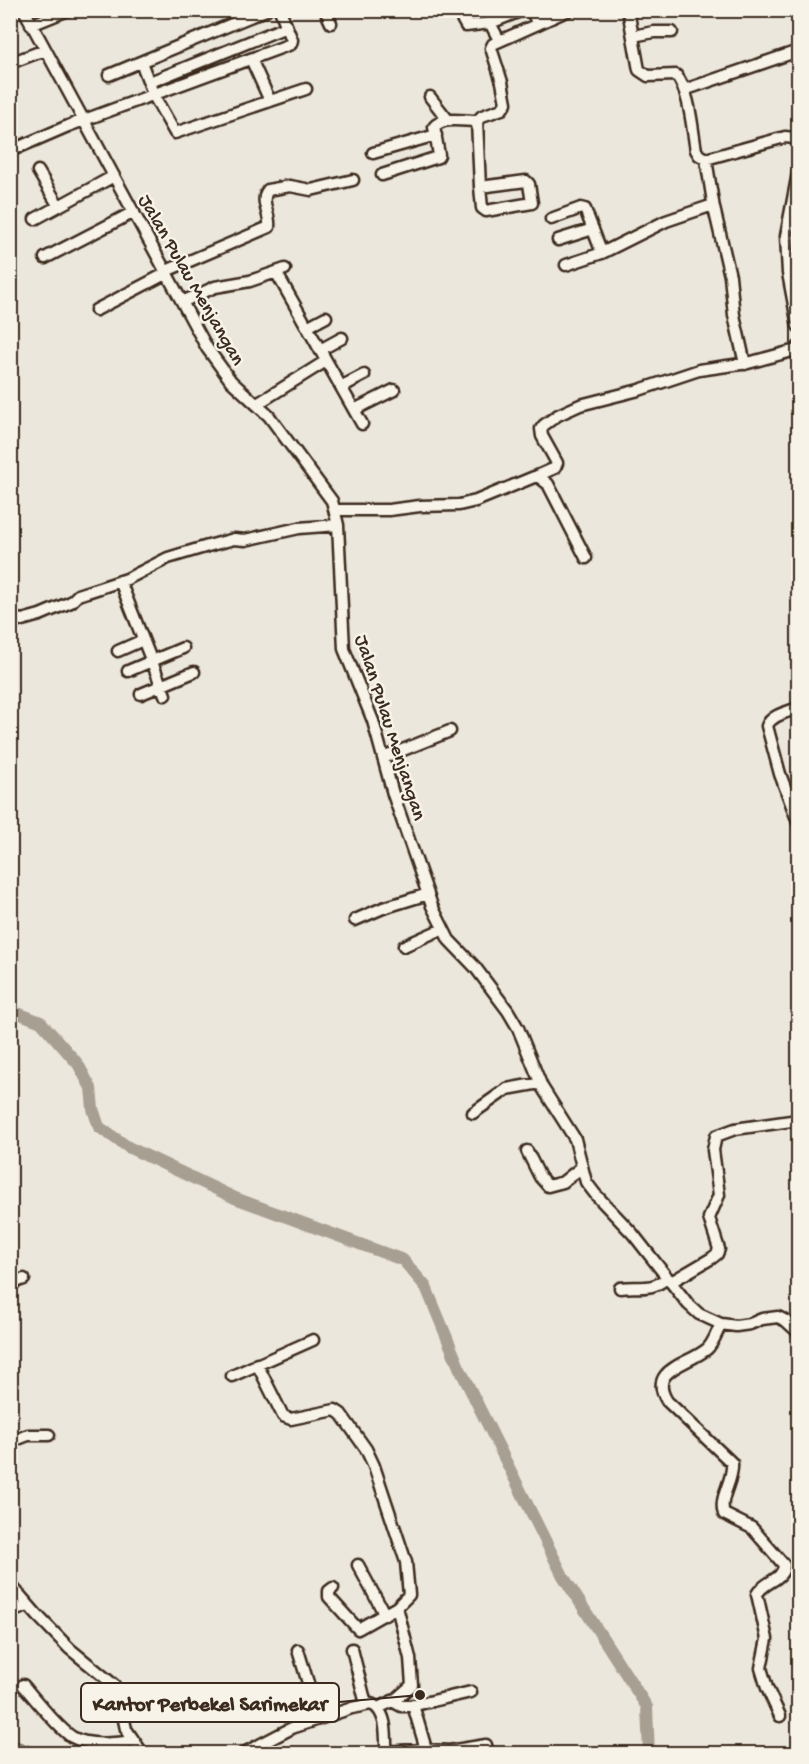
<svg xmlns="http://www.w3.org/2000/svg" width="809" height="1764" font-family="'Gochi Hand',sans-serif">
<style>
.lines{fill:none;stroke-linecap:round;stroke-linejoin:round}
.stream{stroke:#7c7064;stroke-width:2}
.river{stroke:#a89f93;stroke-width:12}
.minor-casing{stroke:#3b2a1e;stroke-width:15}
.minor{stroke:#f7f3e8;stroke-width:10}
.labels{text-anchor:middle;stroke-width:5;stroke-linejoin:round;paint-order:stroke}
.street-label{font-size:20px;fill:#3b2a1e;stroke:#f7f3e8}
.leader{fill:none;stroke:#3b2a1e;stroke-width:2}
.callout-dot{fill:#3b2a1e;stroke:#f7f3e8;stroke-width:2}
.callout{fill:#f7f3e8;stroke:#3b2a1e;stroke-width:2}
.callout-label{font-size:21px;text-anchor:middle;font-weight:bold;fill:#3b2a1e}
</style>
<rect width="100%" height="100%" fill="#ece7dc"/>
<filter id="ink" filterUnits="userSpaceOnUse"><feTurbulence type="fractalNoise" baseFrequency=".0167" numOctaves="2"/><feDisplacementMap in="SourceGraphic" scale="12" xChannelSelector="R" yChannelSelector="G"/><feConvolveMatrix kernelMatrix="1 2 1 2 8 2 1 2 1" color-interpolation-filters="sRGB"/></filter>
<g filter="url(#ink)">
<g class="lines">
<path class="stream" d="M10 1739 49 1754"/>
<path class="river" d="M10 1010 41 1022 78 1064 91 1088 93 1109 99 1127 128 1147 235 1198 403 1260 426 1287 459 1367 563 1576 647 1707 649 1754"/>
<defs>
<path id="minor" d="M24 10 207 348 231 381 269 416 332 501 338 525 344 649 373 721 393 794 432 906 449 940 475 967 508 1011 518 1028 542 1087 575 1139 586 1182 596 1195 633 1234 688 1304 699 1314 721 1324 736 1326 750 1324 762 1319 778 1317 786 1321 798 1332
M325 10 331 23
M457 10 466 26 490 23 499 40
M531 10 538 24
M628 10 639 70 648 76 676 75C690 91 692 129 696 150L699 155 706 159 714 208 730 276 734 315 745 364
M490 23 523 10
M31 25 68 10
M633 36 654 32H672
M251 59 270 101
M141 62 154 96 175 133 306 89
M10 63 45 50
M109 75 266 10
M150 82 286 27
M684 90 798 51
M430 97 448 120
M10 151 68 126 291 44 292 40 280 10
M373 153 436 135
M706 159 785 137 794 138 798 142
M38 171 58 205
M798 173 786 236 788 273 798 326
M382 175 438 157 439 155 434 127C443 116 463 121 477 121
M480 187 482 208 486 211 532 203 529 184 526 181 480 187 477 121 482 116 502 109 506 103 502 82 491 48 493 44 569 10
M35 219 114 176
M551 219 581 208 585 209 602 253 666 221 713 205
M558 240 593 229
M45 258 134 212
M566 265 602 253
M166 271 269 227C271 214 259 201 268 190L290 186 311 190 353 180
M276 272 362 424
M182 302 215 287 250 281 285 269
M96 310 167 273
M307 327 326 317
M320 350 342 338
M341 387 364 375
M257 404 326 361
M354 410 394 390
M537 476 555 468 557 463 542 436 541 429 544 425 558 415 580 405 639 390 699 370 748 363 796 350 798 347
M336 510H389L420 506 459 505 476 501 534 477H539L548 484 586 558
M120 581 165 695
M10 618 22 620 40 615 71 602 78 595 127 579 168 558 208 546 234 539 245 540 299 528 338 525
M118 651 143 640
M128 671 183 648
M141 694 194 672
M798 708C788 712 771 715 767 726L780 774 798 822
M383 758 450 731
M355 920 383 908 428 894
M404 946 442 929
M473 1113 507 1089 540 1083
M527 1151 540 1177 548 1186 563 1182 582 1167
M671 1282 712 1258 717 1254 719 1249 709 1218 719 1195 713 1150 716 1136 735 1129 798 1120
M10 1284 24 1279
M620 1288C640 1285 650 1292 667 1278
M721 1324C717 1332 713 1344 707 1349 688 1365 647 1369 667 1401L732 1463C734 1481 718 1497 724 1514L752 1528 784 1565C784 1580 764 1581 757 1594L767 1639 761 1668 767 1688 780 1716
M257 1364 283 1416 291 1419 335 1410 341 1414 366 1449 374 1466 406 1562 409 1595 397 1607 358 1629 329 1597V1591L333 1588
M232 1376 313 1340
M10 1442 28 1435H49
M358 1565 385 1615
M10 1584 37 1615 70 1649 114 1685 119 1698 126 1729 143 1754
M10 1612 28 1606
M352 1649 366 1704
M298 1650 319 1719
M23 1685C35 1699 57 1727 72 1737 88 1746 116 1744 133 1741
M392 1701 401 1706H411L471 1692
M413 1705 426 1749
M378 1708 395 1700 412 1685 410 1658 397 1607
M386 1752 424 1749 449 1751 486 1745 488 1754
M242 1754 292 1728 352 1708 371 1704C388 1711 386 1738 386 1754"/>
</defs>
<use href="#minor" class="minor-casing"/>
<use href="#minor" class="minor"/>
</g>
</g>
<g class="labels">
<g class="street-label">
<text transform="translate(193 279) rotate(60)" y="7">Jalan Pulau Menjangan</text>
<text transform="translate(392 727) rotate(72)" y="7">Jalan Pulau Menjangan</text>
</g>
</g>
<path class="leader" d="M420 1695L339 1702"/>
<circle class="callout-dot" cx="420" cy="1695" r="6"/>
<rect class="callout" x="81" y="1683" width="258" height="39" rx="6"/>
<g class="callout-label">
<text x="210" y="1710">Kantor Perbekel Sarimekar</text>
</g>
<rect width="809" height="1764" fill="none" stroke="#f7f3e8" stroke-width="36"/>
<rect x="18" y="18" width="773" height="1728" fill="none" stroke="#3b2a1e" stroke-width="2" filter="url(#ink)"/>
</svg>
